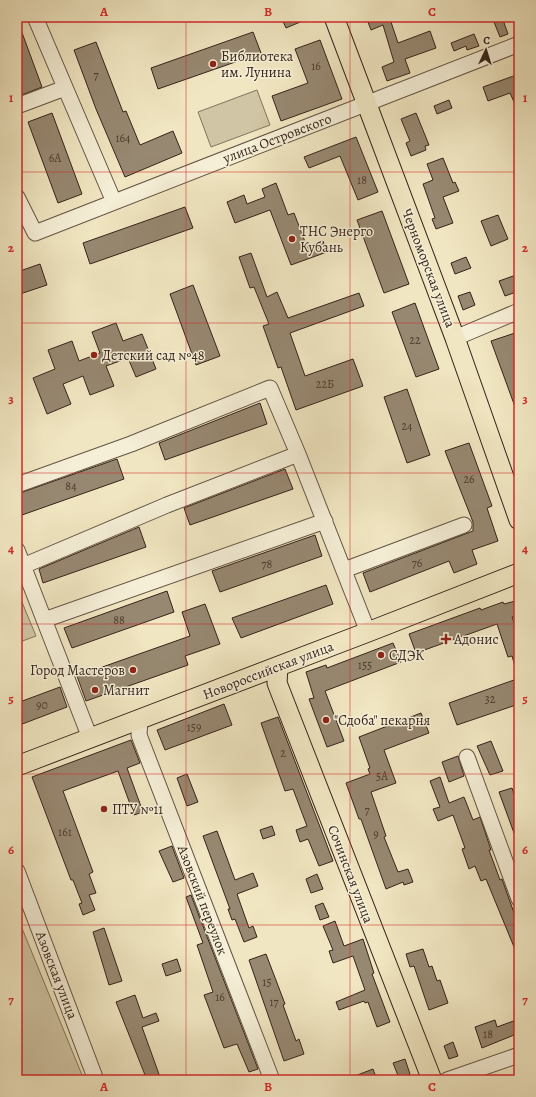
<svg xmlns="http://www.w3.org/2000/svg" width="536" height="1097" font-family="Alegreya,serif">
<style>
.green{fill:#d0c5a5;stroke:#837460}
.building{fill:#978871;stroke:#36231a}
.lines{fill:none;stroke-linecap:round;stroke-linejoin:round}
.minor-casing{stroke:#645444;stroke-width:17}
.major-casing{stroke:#36231a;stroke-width:21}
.minor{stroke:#f5efd7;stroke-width:15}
.major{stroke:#f0e6c1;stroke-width:19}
.grid{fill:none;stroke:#d62828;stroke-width:1;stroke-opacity:0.55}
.poi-dot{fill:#8f2418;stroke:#f5efd7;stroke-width:1.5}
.labels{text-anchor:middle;stroke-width:3;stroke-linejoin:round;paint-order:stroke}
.number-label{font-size:12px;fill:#4e3c30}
.poi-label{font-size:14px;fill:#36231a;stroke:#f5efd7;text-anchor:start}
.street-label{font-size:14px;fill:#36231a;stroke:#f5efd7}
.neatline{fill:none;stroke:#d62828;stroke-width:1.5}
.grid-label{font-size:13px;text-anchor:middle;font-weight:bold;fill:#d62828}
</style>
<rect width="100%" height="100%" fill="#f0e6c1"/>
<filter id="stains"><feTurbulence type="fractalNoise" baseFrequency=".005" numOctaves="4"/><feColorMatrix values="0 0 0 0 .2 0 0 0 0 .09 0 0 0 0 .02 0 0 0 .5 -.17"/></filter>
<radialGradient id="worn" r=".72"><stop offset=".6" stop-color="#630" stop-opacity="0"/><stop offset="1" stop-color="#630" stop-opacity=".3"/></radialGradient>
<path class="green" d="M257 90 270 125 211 147 198 112Z
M17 590 36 636 17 643Z
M17 916 84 1080H17Z"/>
<path class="building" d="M281 17H312L286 28Z
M366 17H402L391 22 398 43 430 31 436 48 405 59 410 73 387 81 382 67 394 62 383 25 371 30Z
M492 17H502L508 34 500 37Z
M17 19 42 87 19 96 17 91Z
M253 32 261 53 158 89 151 68Z
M474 34 479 46 467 50 466 46 454 51 451 43Z
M320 40 342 99 281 121 272 96 308 83 295 49Z
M96 42 123 112 126 111 140 145 173 131 182 153 125 177 96 109 74 50Z
M519 74V113L510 93 488 101 483 87Z
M449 100 452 108 437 114 434 106Z
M52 113 82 194 58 203 28 122Z
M416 113 429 145 425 146 426 150 411 156 406 143 410 141 401 119Z
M356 137 378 192 358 200 340 156 309 168 304 157Z
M443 158 453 183 455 182 459 191 443 197 453 223 436 229 432 219 435 218 423 184 433 180 427 164Z
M276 183 288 215 294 213 307 247 323 241 327 252 291 265 270 210 235 223 227 202 244 195 247 204 265 197 262 189Z
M185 207 193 228 90 264 83 243Z
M382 211 409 284 384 293 357 220Z
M498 215 508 239 491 246 481 221Z
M251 253 267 297 277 292 288 318 359 293 364 306 290 333 305 376 353 359 363 386 296 410 281 367 278 368 263 326 269 324 254 287 250 288 239 257Z
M466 257 471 268 455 274 451 263Z
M40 264 47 285 17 295V272Z
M519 274V291L505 296 499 281Z
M193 285 220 356 196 365 170 294Z
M470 292 475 305 463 310 458 296Z
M415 303 439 369 416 377 392 312Z
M116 323 123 341 142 334 156 369 136 377 128 358 106 366 114 386 90 395 83 376 63 384 71 404 47 414 33 378 55 369 48 350 72 341 79 361 100 353 92 332Z
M515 333 519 344 518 415 491 341Z
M407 389 430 455 407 463 384 397Z
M260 403 267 424 165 460 159 443Z
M469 443 492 506 487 508 498 541 472 550 477 564 454 573 449 561 370 592 363 573 473 531V522L445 451Z
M117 459 124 479 22 515 17 502V494Z
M285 469 293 489 190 525 184 508Z
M139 527 146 547 43 583 39 569Z
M315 535 322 556 220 592 212 571Z
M326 585 333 604 241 638 232 618Z
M167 591 174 612 72 648 64 628Z
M519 600V615L512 617 519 636V672L517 673 512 656 508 657 497 624 416 653 409 634 480 608 481 610 503 602 504 604Z
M205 604 220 644 185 656 188 665 86 701 77 676 190 636 182 612Z
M393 643 401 662 325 691 344 741 327 747 309 699 314 698 306 672 326 665 327 668Z
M514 680 519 695V704L457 725 449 703Z
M60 687 67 707 17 726V703Z
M224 704 232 725 165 750 157 730Z
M421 713 429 733 384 750 396 783 371 792 386 836 384 837 398 872 408 869 413 882 404 885 403 882 386 889 361 819H359L346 783 370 774 368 769 370 768 359 737Z
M278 717 333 861 319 866 308 839 300 842 296 830 307 826 293 789 285 791 261 723Z
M131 740 140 763 127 768 143 812 134 815 118 771 63 791 93 872 89 874 96 893 89 895 95 910 83 915 79 904 82 903 73 880H71L32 777Z
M491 741 503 771 490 775 477 746Z
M458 756 464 776 449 782 442 762Z
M187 774 198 802 187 806 177 778Z
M440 777 449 803 464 797 473 820 480 817 491 850H489L500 880 502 879 519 927V959L486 879 481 881 475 866 469 869 462 849 465 848 453 815 438 821 433 809 440 807 430 781Z
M512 788 516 799 519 798 518 844 499 792Z
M272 826 275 835 263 839 260 830Z
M217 831 235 880 253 873 258 886 237 894 249 928 253 926 257 937 244 942 235 919 232 920 228 909H230L203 836Z
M172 846 184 878 173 882 159 851Z
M317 874 323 889 311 893 306 879Z
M191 895 258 1069 249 1072 237 1044 224 1048 204 995 213 992 197 945 203 943 186 897Z
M323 903 329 917 320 920 315 906Z
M335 921 344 946 363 939 374 973 372 974 390 1022 377 1027 368 1002 365 1003 364 1001 339 1010 336 1002 365 990 353 956 333 963 329 951 333 950 323 926Z
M104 928 122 981 109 985 93 932Z
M423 949 429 967 432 966 437 981 440 980 448 1003 429 1010 414 966 410 967 406 954Z
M266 954 285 1004 283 1005 296 1041 299 1039 304 1054 284 1061 249 960Z
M177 959 181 971 166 976 162 964Z
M135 995 143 1018 156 1013 159 1021 142 1027 160 1077 152 1080H147L116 1002Z
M519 1019V1033L482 1048 475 1027 495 1020 497 1027Z
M453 1042 458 1056 449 1059 444 1046Z
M405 1059 410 1074 399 1078 393 1063Z
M373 1069 377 1080H347V1079Z"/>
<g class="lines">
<defs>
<path id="minor" d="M35 17 114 202
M17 106 65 88
M17 197 35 233 519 44
M455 338 519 311
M17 485 131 444 270 388 298 454 368 632
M17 550 90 738
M23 566 167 505 298 454
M344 570 464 525
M44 620 325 521
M140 719 139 735 272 1080
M467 757 519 899
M17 871 96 1080
M447 1080 519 1055"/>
<path id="major" d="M334 17 455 338 519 520
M278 667 277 683 432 1080
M17 766 368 632 519 573"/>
</defs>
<use href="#minor" class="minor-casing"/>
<use href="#major" class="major-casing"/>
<use href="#minor" class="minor"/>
<use href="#major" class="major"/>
</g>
<path class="grid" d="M186 17V1080M350 17V1080M17 172H519M17 323H519M17 473H519M17 624H519M17 774H519M17 925H519"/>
<g class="poi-dot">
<circle cx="213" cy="64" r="4"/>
<circle cx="292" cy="239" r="4"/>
<circle cx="94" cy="355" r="4"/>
<path d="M444 633h4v4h4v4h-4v4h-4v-4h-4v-4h4z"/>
<circle cx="381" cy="655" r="4"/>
<circle cx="133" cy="670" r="4"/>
<circle cx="95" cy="690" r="4"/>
<circle cx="326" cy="720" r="4"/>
<circle cx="104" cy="809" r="4"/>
</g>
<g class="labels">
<g class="number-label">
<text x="316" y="70">16</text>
<text x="96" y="79">7</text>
<text x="123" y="142">164</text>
<text x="55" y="162">6А</text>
<text x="362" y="184">18</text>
<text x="415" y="344">22</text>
<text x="325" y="388">22Б</text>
<text x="407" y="430">24</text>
<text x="469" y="483">26</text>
<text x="71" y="490">84</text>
<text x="417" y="567">76</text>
<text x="267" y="568">78</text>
<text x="119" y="624">88</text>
<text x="365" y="669">155</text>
<text x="490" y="703">32</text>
<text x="42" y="709">90</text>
<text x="194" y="731">159</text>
<text x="283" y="757">2</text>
<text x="382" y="780">5А</text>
<text x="367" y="814">7</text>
<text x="65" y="836">161</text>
<text x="376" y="838">9</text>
<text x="267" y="986">15</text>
<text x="220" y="1001">16</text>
<text x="274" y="1006">17</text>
<text x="488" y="1038">18</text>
</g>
<g class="poi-label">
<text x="221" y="61">Библиотека<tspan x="221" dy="16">им. Лунина</tspan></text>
<text x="300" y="236">ТНС Энерго<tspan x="300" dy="16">Кубань</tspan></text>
<text x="102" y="360">Детский сад №48</text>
<text x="454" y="644">Адонис</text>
<text x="389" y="660">СДЭК</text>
<text x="125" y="675" text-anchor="end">Город Мастеров</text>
<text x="103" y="695">Магнит</text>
<text x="334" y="725">"Сдоба" пекарня</text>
<text x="112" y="814">ПТУ №11</text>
</g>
<g class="street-label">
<text transform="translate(277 138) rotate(-21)" y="5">улица Островского</text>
<text transform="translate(429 268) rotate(69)" y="5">Черноморская улица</text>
<text transform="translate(268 670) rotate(-21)" y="5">Новороссийская улица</text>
<text transform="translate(351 874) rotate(69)" y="5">Сочинская улица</text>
<text transform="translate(203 900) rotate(69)" y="5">Азовский переулок</text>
<text transform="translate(57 975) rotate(69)" y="5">Азовская улица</text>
</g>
</g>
<rect width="536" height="1097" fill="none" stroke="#f0e6c1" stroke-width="44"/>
<g transform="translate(486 50) rotate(4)" stroke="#f5efd7" stroke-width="3" paint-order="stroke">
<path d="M0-3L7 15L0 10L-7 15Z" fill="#36231a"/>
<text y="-6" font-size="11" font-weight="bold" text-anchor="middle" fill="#36231a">С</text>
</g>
<rect x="22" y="22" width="492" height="1053" class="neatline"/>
<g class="grid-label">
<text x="104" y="16">A</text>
<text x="268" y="16">B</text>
<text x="432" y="16">C</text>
<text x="11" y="102">1</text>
<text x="525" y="102">1</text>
<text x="11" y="252">2</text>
<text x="525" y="252">2</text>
<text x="11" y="403">3</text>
<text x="525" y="403">3</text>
<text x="11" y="553">4</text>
<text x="525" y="553">4</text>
<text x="11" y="703">5</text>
<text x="525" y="703">5</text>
<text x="11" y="854">6</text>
<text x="525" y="854">6</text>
<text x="11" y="1004">7</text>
<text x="525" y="1004">7</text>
<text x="104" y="1091">A</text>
<text x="268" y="1091">B</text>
<text x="432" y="1091">C</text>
</g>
<rect width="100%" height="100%" filter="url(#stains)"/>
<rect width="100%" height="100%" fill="url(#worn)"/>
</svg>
